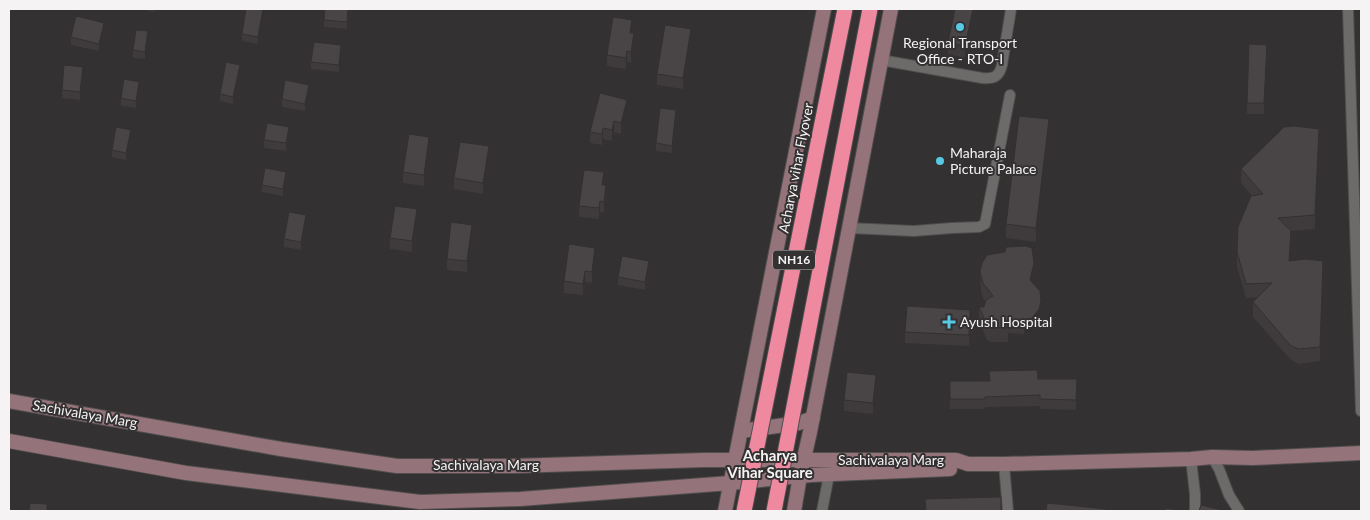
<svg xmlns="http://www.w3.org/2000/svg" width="1370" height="520" font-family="Lato,sans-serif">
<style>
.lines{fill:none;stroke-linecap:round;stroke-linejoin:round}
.street-casing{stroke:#504d4d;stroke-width:12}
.secondary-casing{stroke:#504d4d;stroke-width:16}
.street{stroke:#6d6a6a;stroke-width:10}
.secondary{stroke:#94737a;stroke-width:14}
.highway-bridge-casing{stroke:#504d4d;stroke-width:17;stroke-linecap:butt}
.highway-bridge{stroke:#ee89a0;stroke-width:15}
.wall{fill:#3f3b3c}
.shaded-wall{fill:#333031}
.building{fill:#494546;stroke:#333031}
.poi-dot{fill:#58c9e3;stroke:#343132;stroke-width:2}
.labels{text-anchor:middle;stroke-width:4;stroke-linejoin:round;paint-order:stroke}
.shield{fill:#343132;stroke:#bbb9b9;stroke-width:1}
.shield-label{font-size:12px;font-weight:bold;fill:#f5f3f3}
.poi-label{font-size:14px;fill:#f5f3f3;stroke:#343132;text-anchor:start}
.street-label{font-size:14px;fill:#f5f3f3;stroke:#343132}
.neighbourhood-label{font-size:15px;font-weight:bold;fill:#f5f3f3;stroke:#343132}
</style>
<rect width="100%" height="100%" fill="#343132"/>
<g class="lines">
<defs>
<path id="street" d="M1348 9 1361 411
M881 60 982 78C994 79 999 77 1002 65L1011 9
M849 228 914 231 952 228 979 227 985 224 1010 95
M1212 457 1219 469 1229 495 1239 511
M1191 459 1195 494V511
M1004 464 1008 511
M822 511 829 475"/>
<path id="secondary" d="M9 401 281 449 397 466H513L704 460H956L968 464H1004L1191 459 1212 457 1253 458 1361 453
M741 431 799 423 813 418
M9 441 186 473 420 502 520 499 730 483 811 475 950 469
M725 511 824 9
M794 511 800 476 810 432 891 9"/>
</defs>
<use href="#street" class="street-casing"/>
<use href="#secondary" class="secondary-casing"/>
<use href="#street" class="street"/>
<use href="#secondary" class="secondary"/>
<defs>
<path id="highway-bridge" d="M744 511 845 9
M774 511 870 9"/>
</defs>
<use href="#highway-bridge" class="highway-bridge-casing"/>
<use href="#highway-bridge" class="highway-bridge"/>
</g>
<path class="wall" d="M140 9H155V12Z
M265 9 258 44 242 41V34Z
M348 9 347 29 324 27V20Z
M955 9H975L965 58 948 54V43Z
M104 30 99 51 71 45V37Z
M632 31V33L634 44 631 63 627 62 626 69 607 66V55Z
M148 39 145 59 133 58V50Z
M691 40 683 89 657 85V74Z
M341 53 339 72 311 69V62Z
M1267 56 1264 114H1247V103Z
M240 72 233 104 220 101V94Z
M83 74 80 100 62 98V90Z
M139 89 136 108 121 106V98Z
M309 92 305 111 282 107V99Z
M627 111 621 134 614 132 612 141 603 139 602 145 590 143V132Z
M676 118 672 153 656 151V143Z
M289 134 286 151 264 148V140Z
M1049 134 1036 242 1006 238V224Z
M131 137 126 160 112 157V150Z
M1319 143 1315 229 1291 231 1290 261 1323 276 1320 361 1299 364 1291 360 1253 317V302L1258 297 1246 298 1237 267V252L1252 196 1241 183V169Z
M429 148 424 186 403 183V172Z
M489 157 483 194 454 189V178Z
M286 180 283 196 262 192V185Z
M604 185 606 196 604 213 600 212 599 219 579 217V206Z
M417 220 412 252 390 249V238Z
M306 223 301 250 284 247V239Z
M472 236 467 272 447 270V259Z
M595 259 592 283 585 282 583 295 564 293V281Z
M649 269 645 290 618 285V277Z
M980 271 1034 277 1033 283 1041 315 1039 324 1032 332 1024 334 1008 333V342H990L987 340 979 321V307H984L985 301 983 298 981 291Z
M970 321 969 346 905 343V332Z
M1038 379H1077L1076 410 1040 409V406L985 407V409H950V381H989Z
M876 386 873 414 844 411V400Z"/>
<path class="shaded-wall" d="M263 9H265L258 44V37Z
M973 9H975L965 58V46Z
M632 20V31L630 44V33Z
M104 23V30L99 51V44Z
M691 29V40L683 89V78Z
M148 31V39L145 59V52Z
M634 33V44L631 63V52Z
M341 45V53L339 72V65Z
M1267 45V56L1264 114V103Z
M627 51V62L626 69V58Z
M240 65V72L233 104V97Z
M83 67V74L80 100V92Z
M139 82V89L136 108V101Z
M309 85V92L305 111V104Z
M627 100V111L621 134V123Z
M676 110V118L672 153V146Z
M1049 119V134L1036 242V228Z
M614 121V132L612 141V130Z
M289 127V134L286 151V143Z
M603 128V139L602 145V134Z
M1319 129V143L1315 229V215Z
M131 130V137L126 160V153Z
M429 137V148L424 186V175Z
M489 146V157L483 194V183Z
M286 172V180L283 196V189Z
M606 185V196L604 213V202Z
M600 201V212L599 219V208Z
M417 209V220L412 252V241Z
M306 215V223L301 250V242Z
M472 225V236L467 272V261Z
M1291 231V245L1289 275V261Z
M595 248V259L592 283V272Z
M649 261V269L645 290V282Z
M1323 261V276L1320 361V347Z
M1034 263V277L1030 295V280Z
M585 271V282L583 295V284Z
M1041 301V315L1039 324 1032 332 1024 334V320Z
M876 375V386L873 414V403Z"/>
<path class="building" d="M246 9H263L258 37 242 34Z
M325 9H348L347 22 324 20Z
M955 9H973L965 46 948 43Z
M76 16 104 23 99 44 71 37Z
M613 17 632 20 630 33H634L631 52 627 51 626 58 607 55Z
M665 25 691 29 683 78 657 74Z
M136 30 148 31 145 52 133 50Z
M314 42 341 45 339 65 311 62Z
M1249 44 1267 45 1264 103H1247Z
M226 62 240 65 233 97 220 94Z
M64 65 83 67 80 92 62 90Z
M124 79 139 82 136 101 121 98Z
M285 80 309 85 305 104 282 99Z
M600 93 627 100 621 123 614 121 612 130 603 128 602 134 590 132Z
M660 108 676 110 672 146 656 143Z
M1019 116 1049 119 1036 228 1006 224Z
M267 123 289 127 286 143 264 140Z
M1294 126 1319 129 1315 215 1278 218 1291 231 1289 261 1306 259 1323 261 1320 347 1299 349 1291 346 1253 302 1272 283 1246 284 1237 252 1238 227 1251 196 1263 194 1241 169 1284 127Z
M116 127 131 130 126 153 112 150Z
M409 134 429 137 424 175 403 172Z
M460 142 489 146 483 183 454 178Z
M265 168 286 172 283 189 262 185Z
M584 170 604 172 602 185H606L604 202 600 201 599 208 579 206Z
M395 206 417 209 412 241 390 238Z
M289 212 306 215 301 242 284 239Z
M451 222 472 225 467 261 447 259Z
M569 244 595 248 592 272 585 271 583 284 564 281Z
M1026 246 1032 248 1034 263 1030 280 1040 291 1041 301 1039 309 1032 318 1024 320 1008 319V327L990 328 987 325 979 307H984L986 300 993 296 983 283 981 276 980 271 982 263 987 255 1005 252 1006 247Z
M622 256 649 261 645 282 618 277Z
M907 306 970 310 969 335 905 332Z
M1037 370 1038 379H1077L1076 400 1040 399V395L985 397V399H950V381H990L989 371Z
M847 372 876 375 873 403 844 400Z
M1001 497V511H926L925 499Z
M30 503 47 504V511H29Z
M1047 503 1106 509V511H1046Z
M1201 505 1226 511H1199Z
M1166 508 1183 511H1165Z"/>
<g class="poi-dot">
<circle cx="960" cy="27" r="5"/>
<circle cx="940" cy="161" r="5"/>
<path d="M946.5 314.5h5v5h5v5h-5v5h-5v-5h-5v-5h5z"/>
</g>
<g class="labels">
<rect class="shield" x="773" y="250.5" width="42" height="19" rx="4"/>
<g class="shield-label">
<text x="794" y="264">NH16</text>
</g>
<g class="poi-label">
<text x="960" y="48" text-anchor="middle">Regional Transport<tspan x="960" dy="16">Office - RTO-I</tspan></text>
<text x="950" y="158">Maharaja<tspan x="950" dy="16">Picture Palace</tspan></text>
<text x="960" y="327">Ayush Hospital</text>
</g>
<g class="street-label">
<text transform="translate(796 168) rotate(-79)" y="5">Acharya vihar Flyover</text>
<text transform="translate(85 414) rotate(10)" y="5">Sachivalaya Marg</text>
<text x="891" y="465">Sachivalaya Marg</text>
<text x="486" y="470">Sachivalaya Marg</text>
</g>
<g class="neighbourhood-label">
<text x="770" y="461">Acharya<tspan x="770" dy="17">Vihar Square</tspan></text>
</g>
</g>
<rect width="1370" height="520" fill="none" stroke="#f5f3f3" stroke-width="20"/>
</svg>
